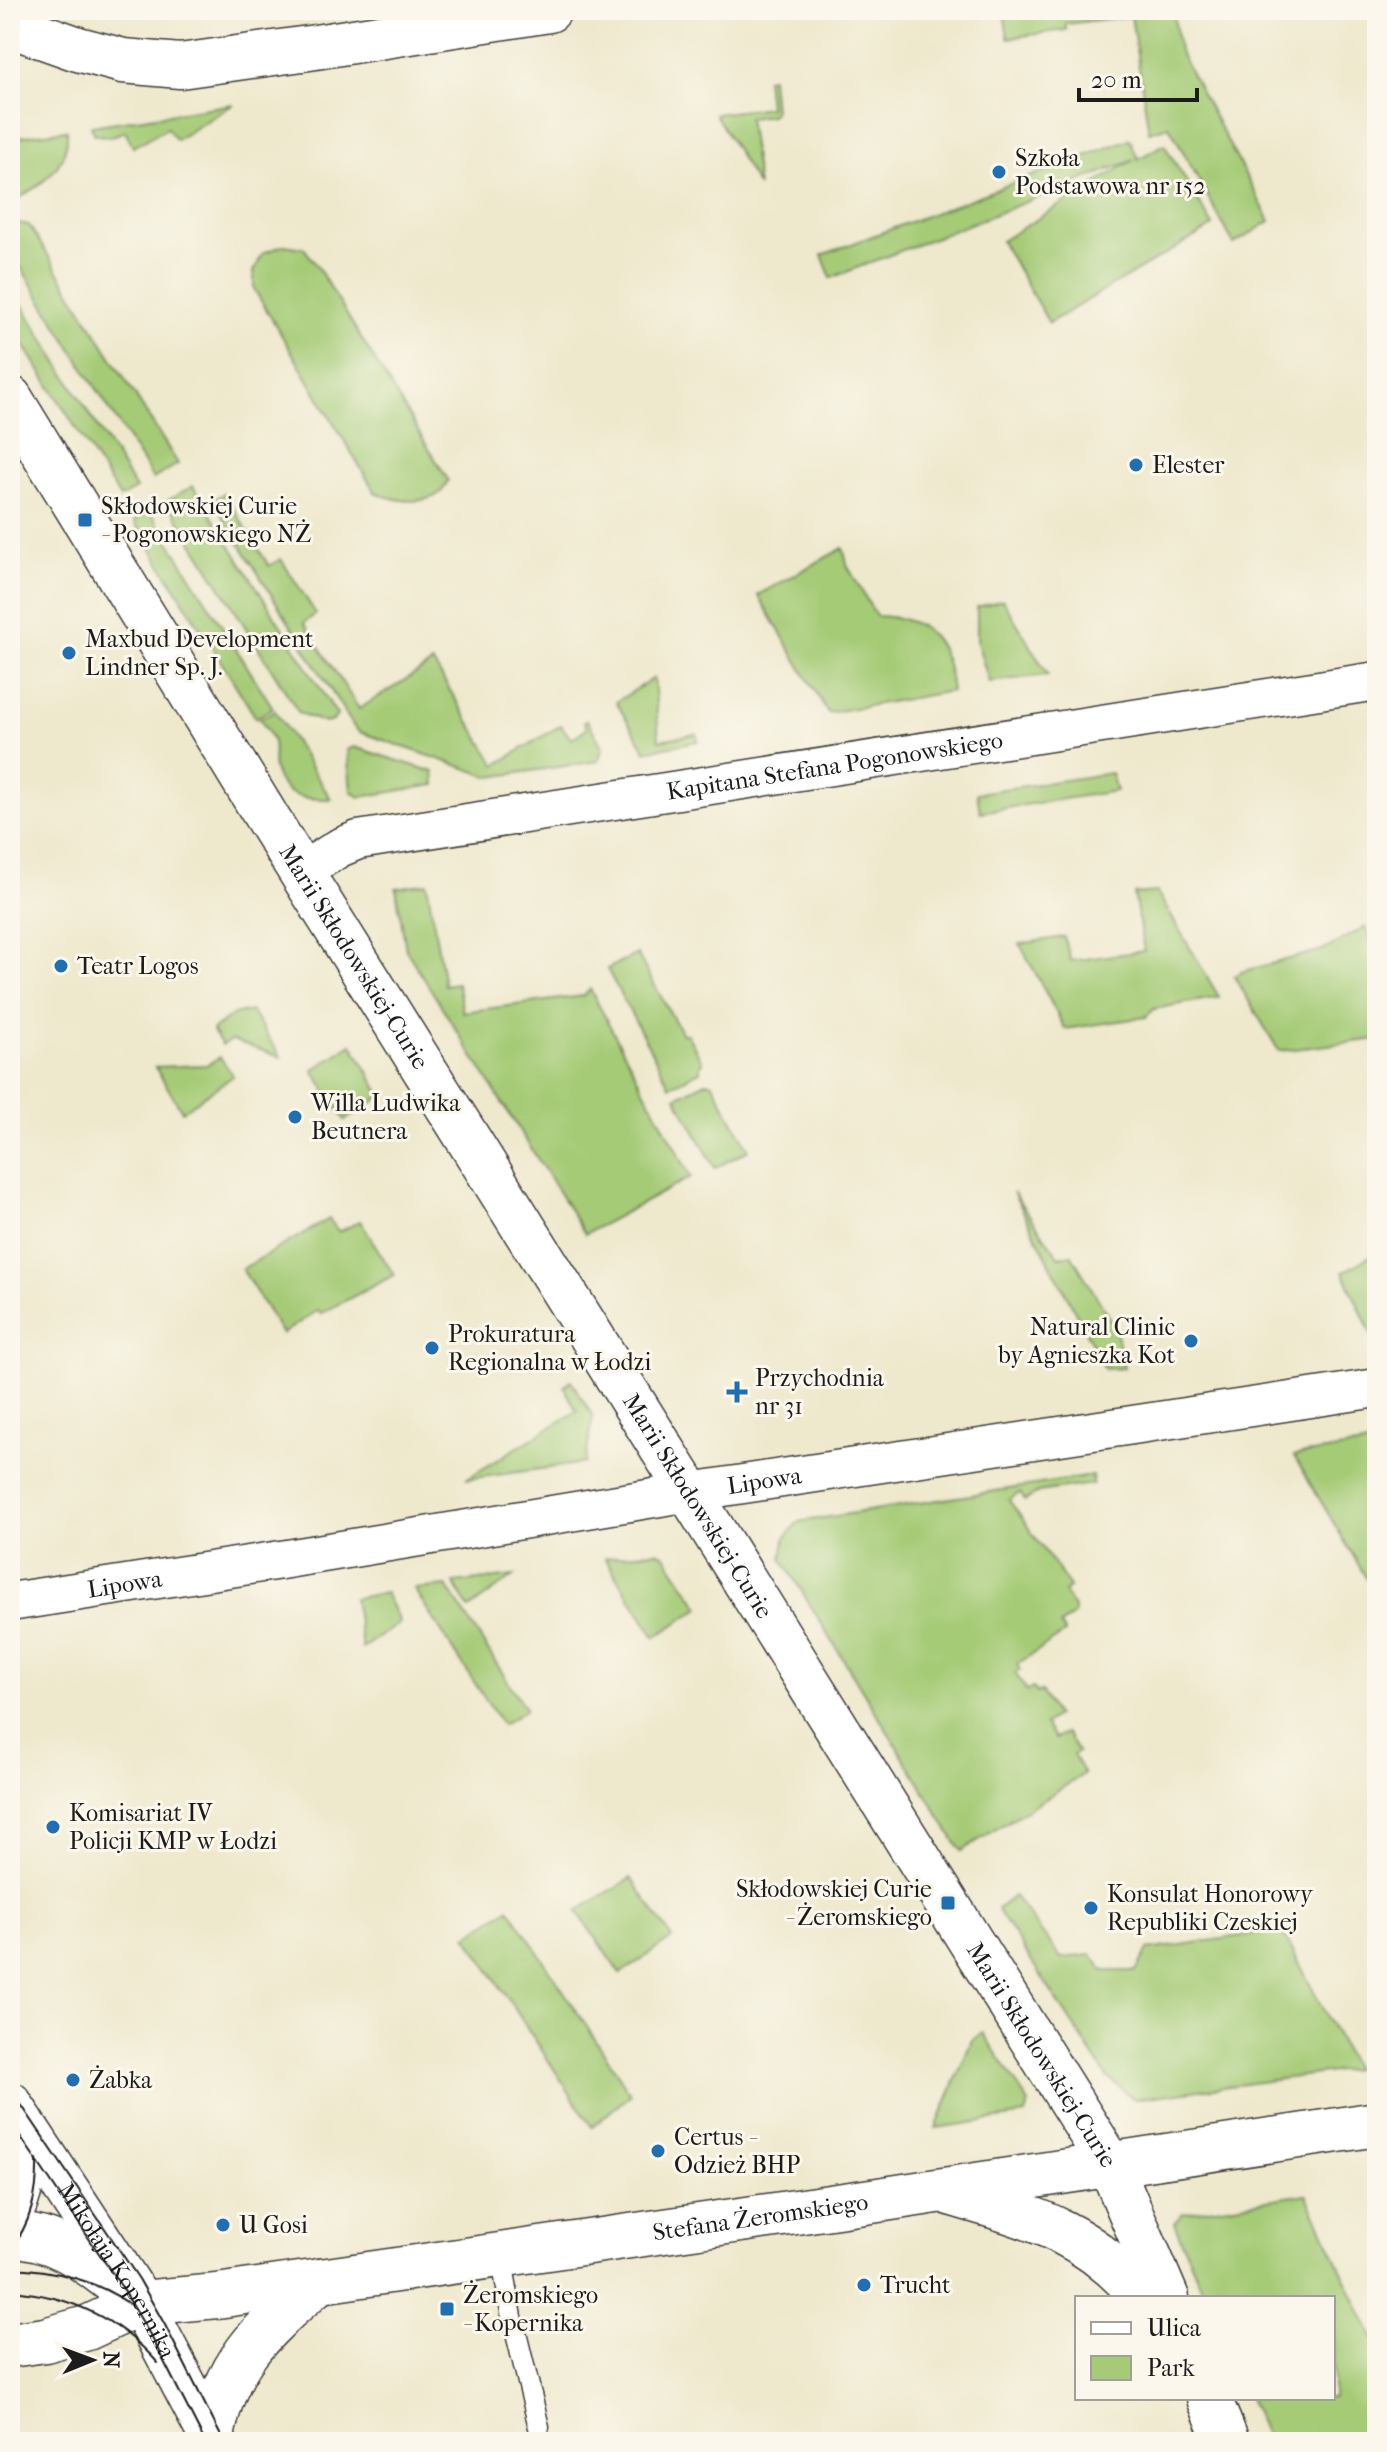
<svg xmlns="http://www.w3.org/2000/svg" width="1387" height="2452" font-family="'IM FELL French Canon',serif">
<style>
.green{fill:#a5cb76;stroke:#607449;stroke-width:2}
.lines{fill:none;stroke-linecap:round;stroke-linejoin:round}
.service-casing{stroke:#3c3b36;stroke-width:23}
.minor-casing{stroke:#3c3b36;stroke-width:41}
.tertiary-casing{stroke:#3c3b36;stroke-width:47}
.service{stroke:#fff;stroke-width:20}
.minor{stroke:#fff;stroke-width:38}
.tertiary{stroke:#fff;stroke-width:44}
.tram{stroke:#1c1c1c;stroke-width:2}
.poi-dot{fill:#1f6fb2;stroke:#fbf7ec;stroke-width:3}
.labels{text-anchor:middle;stroke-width:6;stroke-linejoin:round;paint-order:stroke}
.poi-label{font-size:24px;fill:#1c1c1c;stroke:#fbf7ec;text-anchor:start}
.street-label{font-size:24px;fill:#1c1c1c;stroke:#fbf7ec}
</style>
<rect width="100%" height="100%" fill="#fbf7ec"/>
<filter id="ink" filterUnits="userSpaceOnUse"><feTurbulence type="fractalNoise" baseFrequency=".0125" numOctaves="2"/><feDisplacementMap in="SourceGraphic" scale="16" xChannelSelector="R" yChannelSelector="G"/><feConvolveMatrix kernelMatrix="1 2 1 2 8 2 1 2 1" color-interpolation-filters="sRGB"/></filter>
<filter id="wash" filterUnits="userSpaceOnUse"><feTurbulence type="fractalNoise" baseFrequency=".006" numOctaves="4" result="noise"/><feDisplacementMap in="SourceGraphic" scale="32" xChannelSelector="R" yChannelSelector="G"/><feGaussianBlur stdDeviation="1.8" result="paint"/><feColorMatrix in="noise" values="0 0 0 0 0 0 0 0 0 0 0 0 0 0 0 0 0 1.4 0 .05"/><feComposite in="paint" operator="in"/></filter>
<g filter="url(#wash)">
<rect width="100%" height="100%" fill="#eee8cc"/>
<path class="green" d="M1004 10H1173L1179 51 1270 221 1234 244 1169 126 1149 132 1131 16 1066 24V30L1008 38Z
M771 77 774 112 771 115 748 118 758 187 715 114 769 107 766 78Z
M234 104 176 140 167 128 133 147 125 131 110 137 94 134 91 126Z
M67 130C69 169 40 185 10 204V138Z
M1130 139 1138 159 1164 144 1213 226 1049 323 1001 241 1134 160 831 278 822 255Z
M16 223 29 225 178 464 153 479 10 250V227Z
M284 245 304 248 317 266 448 480C439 509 396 502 375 492L254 289V271L263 253Z
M10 285 136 489 120 498 10 323Z
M193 486 337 715 333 721 325 723 299 713 167 501Z
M224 493 269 566 281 559 316 614 304 623 359 709 433 663 496 765 561 725 571 739 587 728 584 722 587 720 603 748 598 761 491 777 360 732 354 727 213 501Z
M150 511 273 708 256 718 134 521Z
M843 548 848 567 876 616C928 617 946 640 952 691L828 713 758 595Z
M1003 600 1048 675 989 682 977 642V607Z
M654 678 659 740 697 734 698 741 646 751 616 702Z
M275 711 331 799C305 799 282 799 274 769 272 760 275 751 273 742 271 735 264 726 260 719Z
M354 747 434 772 435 785 360 797 351 791 347 751 348 749Z
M1111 773 1116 791 980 812 977 793Z
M427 883 444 985 457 983 463 1012 583 996 590 989 691 1177 585 1234 406 950 396 888Z
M1157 892 1219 997 1154 1009 1146 1017 1065 1029 1020 944 1064 937 1071 961 1144 951 1134 894Z
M1365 927 1377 950V1039L1279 1051 1234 976 1241 972 1326 949Z
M637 954 682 1034H687L703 1063 700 1065V1071L670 1086 607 969Z
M251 1011 281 1057 232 1040 222 1045 212 1030 234 1014Z
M352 1044 382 1096 345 1120 313 1070Z
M220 1057 233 1076 182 1111 155 1067 206 1065Z
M706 1082H712L749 1150 715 1168 676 1097Z
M1013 1192 1059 1257 1071 1254 1116 1329 1124 1368 1105 1369Z
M329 1219 339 1232 360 1221 394 1275 320 1314 318 1310 282 1334 242 1269Z
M1372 1255 1377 1263V1334L1372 1335 1343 1272Z
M571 1380 593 1416 585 1463 466 1479 577 1411 564 1387Z
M1377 1443V1596L1294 1456Z
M1092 1476 1093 1484 1038 1492 1025 1501 1020 1493 1009 1500 1070 1587 1064 1592 1074 1608V1615L1060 1625 1065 1633 1017 1664 1020 1670 1015 1673 1027 1691 1033 1688 1037 1693 1041 1691 1056 1716 1045 1724 1055 1739 1066 1733 1078 1752 1073 1755 1084 1774 961 1851 782 1559 785 1539 798 1522Z
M656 1551 664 1554 700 1608 655 1637 605 1558Z
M514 1576 469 1609 454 1583Z
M447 1586 526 1710 502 1725 414 1589Z
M385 1593 400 1623 362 1648 354 1598Z
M631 1878 672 1938 620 1974 577 1911Z
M1014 1896 1061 1958 1092 1955 1104 1971H1136L1148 1950 1282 1930 1354 2069 1134 2099 1108 2078 997 1909Z
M509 1908 631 2094 592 2127 467 1936Z
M983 2033 1029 2103 1025 2115 936 2128 972 2040Z
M1306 2194 1377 2346V2442H1268L1249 2398H1333V2298H1206L1174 2223 1183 2213Z"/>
</g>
<g filter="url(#ink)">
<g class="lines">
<defs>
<path id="service" d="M501 2255 512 2317 539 2427"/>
<g id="minor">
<path id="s1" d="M301 872 339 848 358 840 1377 681"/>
<path id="s2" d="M10 1602 281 1560 690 1492 1377 1388"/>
</g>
<g id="tertiary">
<path d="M10 25 78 49 123 61 180 66 309 48 549 10"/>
<path id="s3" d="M10 398 269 821 1110 2164 1167 2298"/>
<path id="s4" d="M10 2104 141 2303 214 2442"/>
<path d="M953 2194C1031 2217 1090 2232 1143 2298"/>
<path d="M10 2215C25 2185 27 2154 22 2122"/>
<path d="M10 2235C55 2235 87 2261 120 2287"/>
<path id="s5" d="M10 2345 45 2340 87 2328 141 2303 217 2296 878 2200 1377 2124"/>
<path d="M1209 2398 1227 2442"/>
<path d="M212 2437C225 2360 263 2330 319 2281"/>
</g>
</defs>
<use href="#service" class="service-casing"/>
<use href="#minor" class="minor-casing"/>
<use href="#tertiary" class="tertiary-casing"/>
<use href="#service" class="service"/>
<use href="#minor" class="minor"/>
<use href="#tertiary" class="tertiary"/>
<path class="tram" d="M16 2097 139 2279 165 2325 224 2442
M10 2121 123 2289 152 2338 205 2442
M10 2249C31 2225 38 2191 37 2160
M10 2268C51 2269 97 2280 131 2305
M10 2291C69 2295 119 2319 158 2363"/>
</g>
</g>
<g class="poi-dot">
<circle cx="999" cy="172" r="8"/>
<circle cx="1136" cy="465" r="8"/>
<rect x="77" y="512" width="16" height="16" rx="4"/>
<circle cx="69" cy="653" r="8"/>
<circle cx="61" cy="966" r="8"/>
<circle cx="295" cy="1117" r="8"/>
<circle cx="1191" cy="1341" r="8"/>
<circle cx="432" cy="1348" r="8"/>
<path d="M733 1380h8v8h8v8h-8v8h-8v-8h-8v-8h8z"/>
<circle cx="53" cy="1827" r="8"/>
<rect x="940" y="1895" width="16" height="16" rx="4"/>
<circle cx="1091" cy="1908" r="8"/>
<circle cx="73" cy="2080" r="8"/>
<circle cx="658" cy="2151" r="8"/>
<circle cx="223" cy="2225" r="8"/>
<circle cx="864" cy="2285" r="8"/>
<rect x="439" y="2301" width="16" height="16" rx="4"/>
</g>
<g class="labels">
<g class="poi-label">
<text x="1015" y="166">Szkoła<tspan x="1015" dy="28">Podstawowa nr 152</tspan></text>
<text x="1152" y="473">Elester</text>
<text x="101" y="514">Skłodowskiej Curie<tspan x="101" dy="28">- Pogonowskiego NŻ</tspan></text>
<text x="85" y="647">Maxbud Development<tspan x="85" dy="28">Lindner Sp. J.</tspan></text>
<text x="77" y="974">Teatr Logos</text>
<text x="311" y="1111">Willa Ludwika<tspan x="311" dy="28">Beutnera</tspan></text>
<text x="1175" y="1335" text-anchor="end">Natural Clinic<tspan x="1175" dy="28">by Agnieszka Kot</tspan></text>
<text x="448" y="1342">Prokuratura<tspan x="448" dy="28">Regionalna w Łodzi</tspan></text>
<text x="755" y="1386">Przychodnia<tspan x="755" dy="28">nr 31</tspan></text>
<text x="69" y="1821">Komisariat IV<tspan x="69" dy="28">Policji KMP w Łodzi</tspan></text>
<text x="932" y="1897" text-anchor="end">Skłodowskiej Curie<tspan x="932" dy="28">- Żeromskiego</tspan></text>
<text x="1107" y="1902">Konsulat Honorowy<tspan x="1107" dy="28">Republiki Czeskiej</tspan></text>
<text x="89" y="2088">Żabka</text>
<text x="674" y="2145">Certus -<tspan x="674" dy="28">Odzież BHP</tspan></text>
<text x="239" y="2233">U Gosi</text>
<text x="880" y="2293">Trucht</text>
<text x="463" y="2303">Żeromskiego<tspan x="463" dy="28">- Kopernika</tspan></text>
</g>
<g class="street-label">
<text dy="8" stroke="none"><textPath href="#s1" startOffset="548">Kapitana Stefana Pogonowskiego</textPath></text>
<text dy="8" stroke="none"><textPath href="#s3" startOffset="656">Marii Skłodowskiej-Curie</textPath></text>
<text dy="8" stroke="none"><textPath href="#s2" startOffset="764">Lipowa</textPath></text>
<text dy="8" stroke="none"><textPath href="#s3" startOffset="1304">Marii Skłodowskiej-Curie</textPath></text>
<text dy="8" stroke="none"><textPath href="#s2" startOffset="116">Lipowa</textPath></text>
<text dy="8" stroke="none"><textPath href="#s3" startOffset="1952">Marii Skłodowskiej-Curie</textPath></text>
<text dy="8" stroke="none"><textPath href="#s5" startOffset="764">Stefana Żeromskiego</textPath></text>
<text dy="8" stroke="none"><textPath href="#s4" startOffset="198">Mikołaja Kopernika</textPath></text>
</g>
</g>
<rect width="1387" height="2452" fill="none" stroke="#fbf7ec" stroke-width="40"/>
<rect x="1075" y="2296" width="260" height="104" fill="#fbf7ec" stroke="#a29f99" stroke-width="2"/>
<rect x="1091" y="2322" width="40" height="12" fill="#ffffff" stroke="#a29f99" stroke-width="2"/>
<text x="1147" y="2336" font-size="24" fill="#1c1c1c">Ulica</text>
<rect x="1091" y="2356" width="40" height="24" fill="#a5cb76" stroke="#a29f99" stroke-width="2"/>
<text x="1147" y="2376" font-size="24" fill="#1c1c1c">Park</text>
<g transform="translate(92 2360) rotate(89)" stroke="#fbf7ec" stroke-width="6" paint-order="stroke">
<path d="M0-6L14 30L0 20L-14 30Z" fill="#1c1c1c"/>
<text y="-12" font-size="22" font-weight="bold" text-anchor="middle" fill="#1c1c1c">N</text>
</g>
<path d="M1079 88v12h118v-12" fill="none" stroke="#1c1c1c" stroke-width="4"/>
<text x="1091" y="88" font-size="24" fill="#1c1c1c" stroke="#fbf7ec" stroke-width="6" paint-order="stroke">20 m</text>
</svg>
